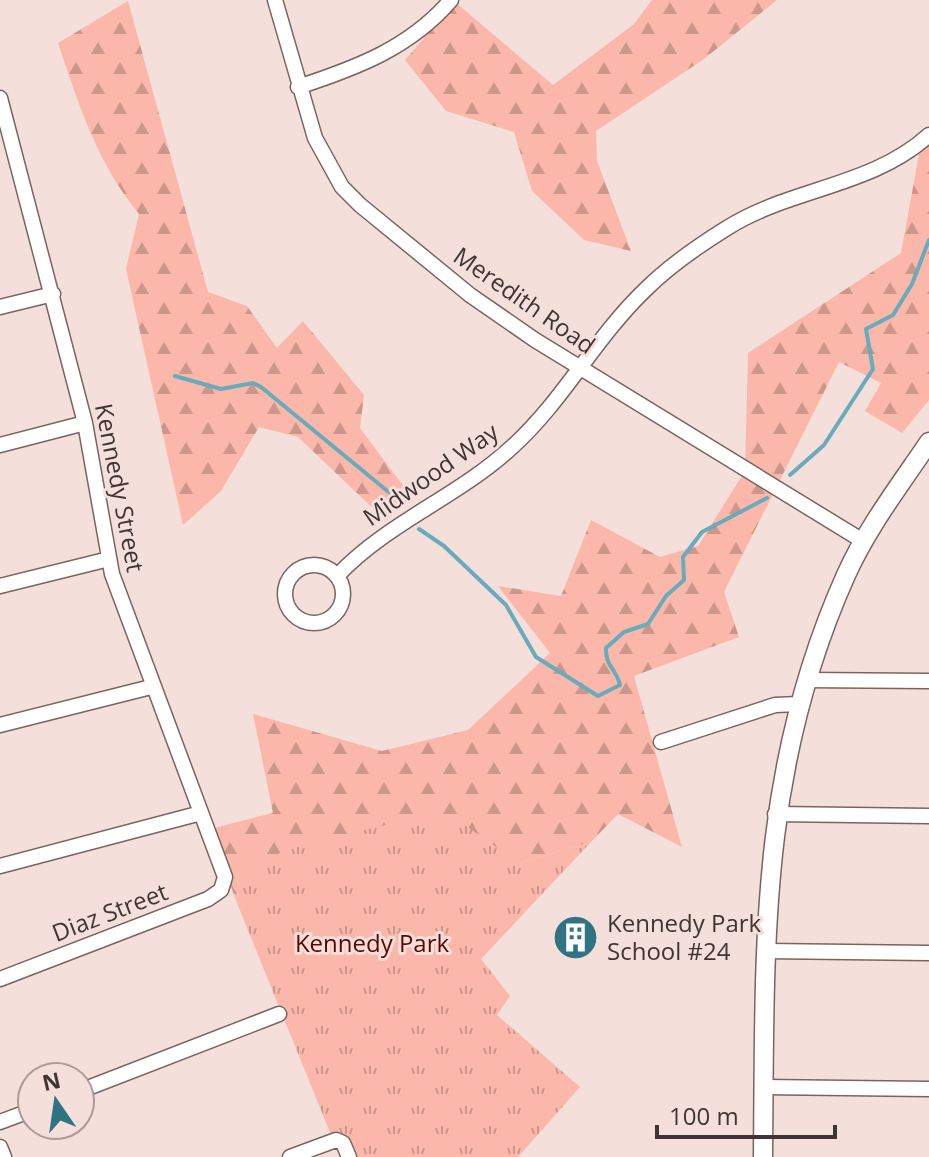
<svg xmlns="http://www.w3.org/2000/svg" width="929" height="1157" font-family="'Open Sans',sans-serif">
<style>
.forest{fill:url(#forest-firs)}
.park{fill:url(#park-tufts)}
.lines{fill:none;stroke-linecap:round;stroke-linejoin:round}
.stream{stroke:#68abbc;stroke-width:4}
.minor-casing{stroke:#786561;stroke-width:17}
.tertiary-casing{stroke:#786561;stroke-width:21}
.minor{stroke:#fff;stroke-width:14}
.tertiary{stroke:#fff;stroke-width:18}
.labels{text-anchor:middle;stroke-width:6;stroke-linejoin:round;paint-order:stroke}
.street-label{font-size:24px;fill:#3e3534;stroke:#f5dfda}
.poi-label{font-size:24px;fill:#3e3534;stroke:#f5dfda;text-anchor:start}
.park-label{font-size:24px;fill:#600400;stroke:#f5dfda}
</style>
<defs>
<pattern id="forest-firs" width="22" height="20" patternUnits="userSpaceOnUse" patternTransform="scale(2)"><rect width="22" height="20" fill="#fbb7a9"/><path d="M5 1l3.5 6h-7zM16 11l3.5 6h-7z" fill="#cd968a"/></pattern>
<pattern id="park-tufts" width="24" height="20" patternUnits="userSpaceOnUse" patternTransform="scale(2)"><rect width="24" height="20" fill="#fbb7a9"/><path d="M3 7l-1-3M5 7V3M7 7l1-3M15 17l-1-3M17 17v-4M19 17l1-3" fill="none" stroke="#cd968a"/></pattern>
</defs>
<rect width="100%" height="100%" fill="#f5dfda"/>
<path class="forest" d="M652 0H777L704 59 596 131 597 161 631 251 584 240 532 191 514 132 446 111 405 60 455 2 553 85 634 24Z
M128 1 208 292 247 306 277 348 303 321 364 395 360 428 413 499 380 515 298 437 259 427 221 491 183 525 126 269 139 214C97 163 79 105 58 43Z
M929 131V400L902 433 865 411 881 383 839 362 724 592 739 637 634 676 682 847 618 814 591 842 519 863 238 867 237 903 210 829 273 813 253 714 382 751 468 730 550 653 498 586 561 596 591 520 660 557 698 546 745 471 748 353 901 253 921 143Z"/>
<path class="park" d="M433 814 466 826 519 863 591 842 481 959 510 996 497 1015 580 1087 518 1157H340L237 903 238 867 313 842Z"/>
<g class="lines">
<path class="stream" d="M175 376 221 389 253 383 261 387 402 503
M790 475 824 445 873 369 866 329 893 315 912 284 929 240
M419 529 444 546 506 605 536 657 598 696 620 685C617 670 605 666 606 648L624 632 648 624 666 596 684 580 683 557 702 532 767 498"/>
<defs>
<path id="minor" d="M275 0 315 138 342 187 360 205 470 295 535 340 863 541
M298 87C356 68 410 48 451 0
M0 98 85 423 112 574 225 877 221 890 208 899 0 979
M0 307 53 294
M0 445 85 423
M285 594a29 29 0 1 1 58 0a29 29 0 1 1-58 0Z
M337 576C388 522 458 497 512 447 563 401 595 338 645 290 669 266 698 246 727 228 790 188 872 187 929 135
M0 586 109 559
M806 680 929 681
M0 725 151 687
M661 742 775 705 799 704
M775 814 929 816
M0 866 201 813
M766 951 929 953
M763 1087 929 1089
M80 1091 279 1014
M0 1122 32 1110
M0 1147 4 1157
M290 1157 336 1140 343 1143 349 1157"/>
<path id="tertiary" d="M763 1157C765 949 758 771 846 575 867 528 900 485 929 442"/>
</defs>
<use href="#minor" class="minor-casing"/>
<use href="#tertiary" class="tertiary-casing"/>
<use href="#minor" class="minor"/>
<use href="#tertiary" class="tertiary"/>
</g>
<defs>
<symbol id="building-disc" viewBox="-11 -11 22 22"><circle r="9.5" fill="#307484" stroke="#f5dfda"/><path d="M-4-6H4V6H1V3H-1V6H-4ZM-2.5-4.3h1.7v1.8h-1.7ZM.8-4.3h1.7v1.8H.8ZM-2.5-1h1.7V.8h-1.7ZM.8-1h1.7V.8H.8Z" fill="#fff"/></symbol>
</defs>
<g fill-rule="evenodd">
<use href="#building-disc" x="550" y="912" width="51" height="51"/>
</g>
<g class="labels">
<g class="street-label">
<text transform="translate(524 301) rotate(35)" y="8">Meredith Road</text>
<text transform="translate(431 475) rotate(-35)" y="8">Midwood Way</text>
<text transform="translate(119 488) rotate(79)" y="8">Kennedy Street</text>
<text transform="translate(110 913) rotate(-21)" y="8">Diaz Street</text>
</g>
<g class="poi-label">
<text x="607" y="932">Kennedy Park<tspan x="607" dy="28">School #24</tspan></text>
</g>
<g class="park-label">
<text x="372" y="952">Kennedy Park</text>
</g>
</g>
<g transform="translate(56 1101) rotate(347)"><circle r="38" fill="#f5dfda" stroke="#ac9b98" stroke-width="2"/>
<path d="M0-6L14 30L0 20L-14 30Z" fill="#307484"/>
<text y="-12" font-size="22" font-weight="bold" text-anchor="middle" fill="#3e3534">N</text>
</g>
<path d="M657 1125v12h178v-12" fill="none" stroke="#3e3534" stroke-width="4"/>
<text x="669" y="1125" font-size="24" fill="#3e3534" stroke="#f5dfda" stroke-width="6" paint-order="stroke">100 m</text>
</svg>
